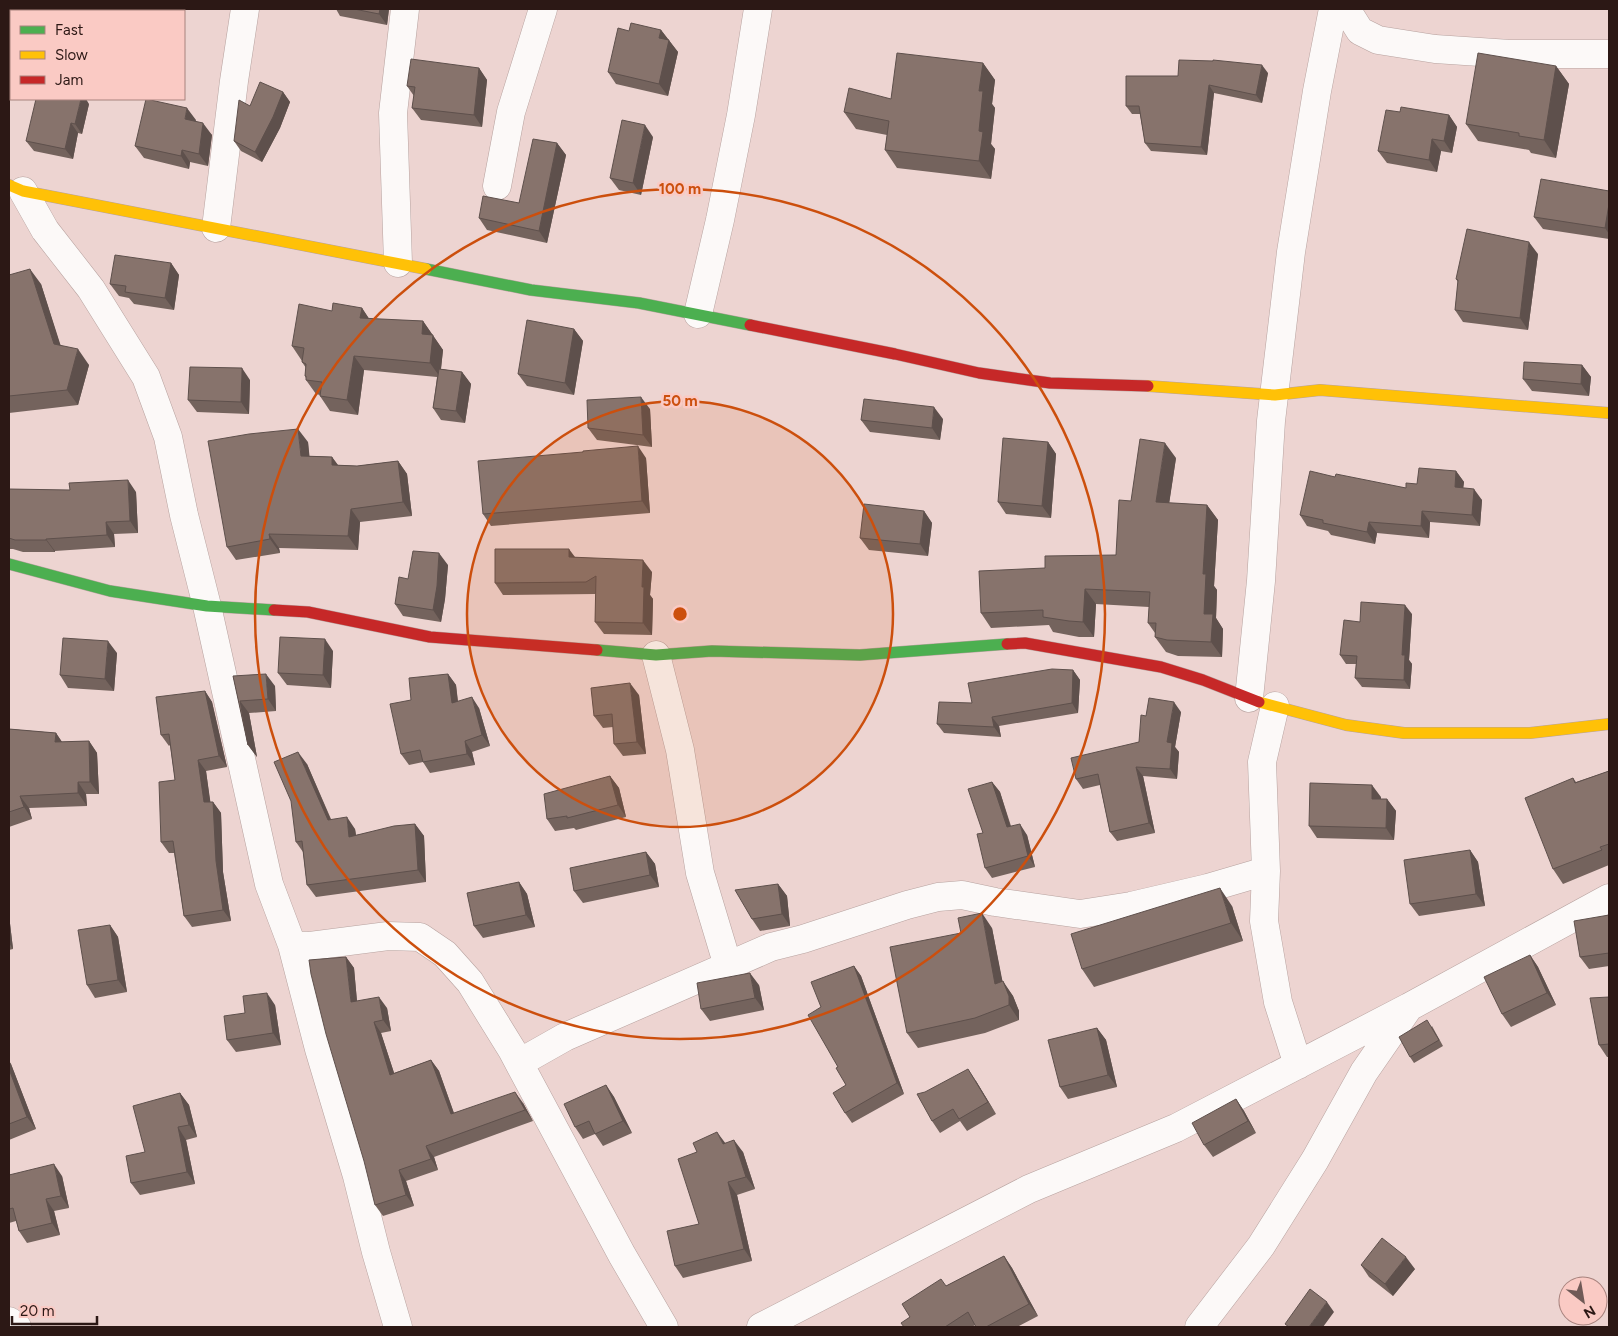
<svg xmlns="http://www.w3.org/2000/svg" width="1618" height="1336" font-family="Figtree,sans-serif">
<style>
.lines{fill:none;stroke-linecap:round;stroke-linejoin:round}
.street-casing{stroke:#b7a29f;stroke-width:29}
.fast-casing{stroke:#b7a29f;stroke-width:12}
.slow-casing{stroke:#b7a29f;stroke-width:12}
.jam-casing{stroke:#b7a29f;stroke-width:12}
.street{stroke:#fcf9f8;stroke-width:28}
.fast{stroke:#4caf50;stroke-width:11}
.slow{stroke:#ffc107;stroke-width:11}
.jam{stroke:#c62828;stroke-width:11}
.wall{fill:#74635d}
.shaded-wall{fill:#5e504c}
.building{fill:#87736c;stroke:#5e504c}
.ring{fill:none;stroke:#cc4f0d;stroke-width:2.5}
.centre{fill:#cc4f0d;stroke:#facac4;stroke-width:2.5}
.ring-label{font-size:15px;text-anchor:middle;font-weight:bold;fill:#cc4f0d;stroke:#facac4;stroke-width:5;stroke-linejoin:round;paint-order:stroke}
</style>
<rect width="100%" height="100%" fill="#edd4d1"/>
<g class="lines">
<defs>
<path id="street" d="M1346 9 1360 31 1378 40 1435 49 1510 54H1609
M497 186 511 112 543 9
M23 191 45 230 91 289 146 377 168 437 184 515 207 606 269 884 292 945 319 1049 357 1176 376 1252 398 1327
M216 228 234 81 245 9
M398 263 393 113 405 9
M698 314 720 220 741 115 758 9
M656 655 680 750 700 873 728 966
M1249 698 1261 581 1271 421 1291 252 1317 91 1333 9
M1275 706 1262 762 1266 871 1264 921 1278 1002 1298 1065
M292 945 310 946 388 936 420 937 445 954 470 982 512 1050 622 1255 664 1327
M519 1063 565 1037 771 947 803 939 907 905 938 897 962 895 995 902 1080 914 1131 906 1208 888 1266 871
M9 1321 17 1327
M761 1327 1029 1189 1176 1128 1409 1007
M1199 1327 1261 1246 1315 1160 1364 1072 1409 1007 1609 898"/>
<path id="fast" d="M426 269 531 290 639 303 750 325
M9 564 110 591 207 606 274 610
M597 650 656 655 712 651 860 655 1007 644"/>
<path id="slow" d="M9 185 23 191 426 269
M1148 386 1275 395 1320 390 1609 413
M1259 702 1346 725 1404 733H1530L1609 724"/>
<path id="jam" d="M750 325 895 354 979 373 1050 383 1148 386
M274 610 308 612 430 637 597 650
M1007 644 1025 643 1161 667 1203 680 1259 702"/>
</defs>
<use href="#street" class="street-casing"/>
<use href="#fast" class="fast-casing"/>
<use href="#slow" class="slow-casing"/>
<use href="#jam" class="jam-casing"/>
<use href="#street" class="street"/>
<use href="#fast" class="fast"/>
<use href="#slow" class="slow"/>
<use href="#jam" class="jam"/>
</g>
<path class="wall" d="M336 9H389L387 25 340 16Z
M661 30 678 52 668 96 616 84 608 72 629 31Z
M983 63 995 80 992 104 995 108 991 144 995 149 991 179 897 168 885 150 887 135 856 129 844 112 891 99Z
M1556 66 1569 84 1556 158 1531 153 1529 150 1478 141 1466 124Z
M479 68 487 80 482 127 421 120 412 108 414 96 407 86Z
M1268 73 1262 103 1214 93 1207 155 1151 151 1145 143 1140 114H1132L1126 106 1178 76Z
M283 92 290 102 280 128 262 162 241 151 234 141 250 106Z
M89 104 82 134 78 133 73 159 34 151 26 141Z
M1400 112 1449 115 1457 127 1452 153 1441 151 1437 172 1387 163 1378 151Z
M196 120 195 121 212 135 208 166 190 162 189 169 144 158 135 146Z
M653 137 641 195 619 190 610 178Z
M557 143 566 155 547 243 487 230 479 218 519 203Z
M1609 191V239L1543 229 1534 217Z
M1538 254 1528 330 1463 322 1455 310 1458 282 1456 279Z
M171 263 179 275 174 310 134 304 129 298 119 296 110 284Z
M9 275 41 284 60 345 89 365 78 405 9 413Z
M362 308 369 319 423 321 443 350 441 369 462 372 471 384 465 423 441 420 433 408 437 377 364 370 358 415 330 411 320 396V395L316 394 306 380V378L305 376 306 368 302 362V361L292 346 332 311Z
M574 329 583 341 574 395 527 386 518 374Z
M1582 365 1591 377 1589 396 1532 391 1523 379Z
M250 380 249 414 197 412 188 400Z
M650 409 652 447 597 440 588 428Z
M943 419 940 440 870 432 861 420Z
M308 442 309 456 332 457 338 465 357 466 398 461 407 474 412 516 360 522 358 550 279 548 280 553 236 560 227 547Z
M1048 442 1056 454 1051 518 1006 514 998 502Z
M583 452 646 458 650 513 491 526 483 514Z
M1176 458 1169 503 1207 505 1218 520 1214 586 1217 590 1216 618 1223 629 1222 657 1178 656 1166 652 1155 637V633L1148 623 1149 607 1096 604 1094 637H1079L1053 632 1049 625 991 628 981 613 1045 568 1116 555 1131 501Z
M1456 471 1464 482 1463 488 1482 500 1480 526 1430 522 1429 538 1377 533 1375 544 1331 535 1328 531 1307 526 1300 515 1335 477 1406 488Z
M9 489 136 492 138 533 114 534 115 547 55 551V552H23L13 549H9Z
M924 511 932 523 928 556 869 550 860 538Z
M575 557 652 572 650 595 653 599 652 635 604 634 595 622 596 593 595 594 503 595 495 583Z
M448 565 445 599 441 622 403 616 395 604 408 579Z
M1412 614 1409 660 1412 664 1410 689 1362 687 1355 678 1356 664H1346L1340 655 1360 622Z
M333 651 331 688 287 685 278 673Z
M117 653 114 691 68 688 60 675Z
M1073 670 1080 680 1078 713 999 726 1001 737 944 733 937 724 972 703Z
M448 674 456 685 458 701 479 708 490 746 472 752 475 765 430 773 423 762 409 765 401 754 411 700Z
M233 676 275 686 276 711 249 713 257 757 248 745Z
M205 691 212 702 227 767 206 771 210 802H213L221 813 223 872 231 921 192 927 184 916 174 853H169L161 842 175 780 170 745 169 746 161 735Z
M639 695 646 754 623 756 614 744 613 727 603 728 594 716Z
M1181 712 1175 747 1179 752 1177 779 1143 776 1155 833 1117 841 1110 832 1100 785 1083 789 1076 779 1139 742 1146 716Z
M9 729 56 733 62 742 89 741 97 753 99 794H86L87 806 29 808 32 819 9 827Z
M307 764 331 819 355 829 356 835 415 824 424 836 426 882 316 897 307 885 303 852 296 842Z
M1609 771V865L1563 884 1553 869 1573 778 1576 782Z
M610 776 619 788 626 817 576 830 574 828 555 831 547 819Z
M992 782 1000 792 1011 826 1027 835 1035 867 992 878 985 868 983 833Z
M1381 797V799H1387L1396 811 1394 840 1317 838 1309 826Z
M1470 850 1478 862 1485 906 1419 916 1410 904Z
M646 852 655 864 659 887 583 903 574 891Z
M519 882 527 894 535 927 483 938 474 926Z
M778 884 787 896 790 926 760 931 752 919Z
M1232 906 1243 941 1094 987 1082 969Z
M9 915 13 949 9 950Z
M1609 915V966L1589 969 1580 957Z
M110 925 118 937 127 992 95 998 87 985Z
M992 928 1002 981 1013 996 1019 1011V1020L985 1033 918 1048 907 1033Z
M1530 955 1538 967 1556 1005 1511 1027 1502 1014Z
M346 957 354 968 357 1001 387 1008 391 1031 381 1033 394 1073 431 1060 439 1071 454 1113 523 1103 533 1121 434 1157 438 1170 406 1181 414 1206 383 1216 375 1205Z
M854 966 861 976 904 1094 852 1123 845 1113 846 1085 838 1067 821 1007Z
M759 985 764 1010 710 1021 701 1009Z
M1609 997V1057H1607L1599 1045Z
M275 1005 281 1045 236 1052 227 1040 245 1013Z
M1432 1026 1443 1046 1414 1063 1410 1057Z
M1097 1028 1106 1040 1117 1087 1068 1099 1060 1087Z
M9 1061 11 1064 36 1129 9 1140Z
M976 1081 996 1114 967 1131 960 1121 940 1133 932 1121Z
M606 1085 614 1097 632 1133 603 1146 595 1134 583 1139 575 1127Z
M180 1093 189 1105 197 1137 186 1140 195 1184 140 1195 131 1183 145 1152Z
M1236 1099 1244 1111 1256 1133 1213 1157 1204 1145Z
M725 1143 743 1152 755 1189 737 1195 752 1261 683 1278 675 1266 699 1224Z
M9 1175 62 1176 69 1208 54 1211 60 1235 27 1243 19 1231 16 1221 9 1223Z
M1004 1256 1012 1268 1038 1316 1017 1327H976L975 1325 972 1327H904L910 1317 946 1286Z
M1361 1265 1415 1269 1393 1296 1369 1277Z"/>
<path class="shaded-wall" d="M9 9H18L17 11H11V31L9 40Z
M380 9H389L387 25 379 14Z
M661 30 678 52 668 96 659 84V38Z
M983 63 995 80 992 104 995 108 991 144 995 149 991 179 979 161V91Z
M1262 65 1268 73 1262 103 1256 95Z
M1556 66 1569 84 1556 158 1544 140Z
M479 68 487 80 482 127 474 115Z
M1209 85 1214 93 1207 155 1201 147Z
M283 92 290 102 280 128 262 162 255 152Z
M81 99H86L89 104 82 134 75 124Z
M187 108 196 120 193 131 185 119Z
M1449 115 1457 127 1452 153 1444 141Z
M71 123 78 133 73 159 65 149Z
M203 123 212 135 208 166 199 154Z
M645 125 653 137 641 195 633 183Z
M1432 139 1441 151 1437 172 1429 160Z
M557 143 566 155 547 243 539 231Z
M182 150 190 162 189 169 181 156Z
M1609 204V234L1605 228Z
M1529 242 1538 254 1528 330 1520 318Z
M171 263 179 275 174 310 165 298Z
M30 269 41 284 65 359 54 344Z
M362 308 372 323 360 318Z
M423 321 443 350 440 377 430 363 422 334Z
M574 329 583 341 574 395 565 383Z
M78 349 89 365 78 405 67 390Z
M354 356 364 370 358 415 347 400Z
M1582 365 1591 377 1589 396 1581 384Z
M242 368 250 380 249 414 241 402Z
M462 372 471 384 465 423 456 411Z
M641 397 650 409 652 447 643 435Z
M934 407 943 419 940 440 932 428Z
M298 429 308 442 311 470 301 456Z
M1048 442 1056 454 1051 518 1042 506Z
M1165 443 1176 458 1167 518 1156 502Z
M638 446 646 458 650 513 642 501Z
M332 457 342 471 332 465Z
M398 461 407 474 412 516 403 502Z
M1456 471 1464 482 1462 498 1455 487Z
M128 480 136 492 138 533 130 521Z
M1474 489 1482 500 1480 526 1472 515Z
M1207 505 1218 520 1214 586 1217 590 1216 618 1223 629 1222 657 1211 642 1204 614 1203 574Z
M351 509 360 522 358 550 348 536Z
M924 511 932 523 928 556 920 544Z
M1422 511 1430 522 1429 538 1421 526Z
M106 522 114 534 115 547 107 535Z
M1369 522 1377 533 1375 544 1367 532Z
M269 534 279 548 280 553 270 539Z
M46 539 55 551V552L46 540Z
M569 549 578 561 569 557Z
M439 553 448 565 445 599 441 622 433 610Z
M643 560 652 572 650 595 653 599 652 635 643 623 642 587Z
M1085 589 1096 604 1094 637 1083 622Z
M1405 605 1412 614 1409 660 1412 664 1410 689 1404 680 1402 655Z
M325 639 333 651 331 688 323 675Z
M108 641 117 653 114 691 105 679Z
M1073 670 1080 680 1078 713 1072 703Z
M266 674 275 686 276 711 268 699Z
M448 674 456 685 459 714 452 703Z
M630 683 639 695 646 754 637 742Z
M205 691 212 702 227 767 219 756Z
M472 697 479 708 490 746 482 735Z
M240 701 249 713 257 757 248 745Z
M1174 702 1181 712 1175 747 1179 752 1177 779 1170 769 1167 742Z
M992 717 999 726 1001 737 994 727Z
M56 733 64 745 55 742Z
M89 741 97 753 99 794 90 782Z
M465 741 472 752 475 765 467 754Z
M298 752 307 764 336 832 328 820Z
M198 760 206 771 212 813 204 802Z
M1136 767 1143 776 1155 833 1149 823Z
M610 776 619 788 626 817 618 805Z
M78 782 86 794 87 806 78 793Z
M992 782 1000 792 1014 838 1007 827Z
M1372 785 1381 797 1380 811 1372 799Z
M20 796 29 808 32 819 24 807Z
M1387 799 1396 811 1394 840 1386 828Z
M213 802 221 813 223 872 231 921 223 910 216 861Z
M347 817 355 829 358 849 349 837Z
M415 824 424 836 426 882 418 870Z
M1020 824 1027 835 1035 867 1028 856Z
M1470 850 1478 862 1485 906 1476 894Z
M646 852 655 864 659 887 650 875Z
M519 882 527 894 535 927 526 915Z
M778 884 787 896 790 926 782 914Z
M1220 888 1232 906 1243 941 1231 923Z
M982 913 992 928 1006 999 995 984Z
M9 915 13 949 9 943Z
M110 925 118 937 127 992 118 980Z
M1530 955 1538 967 1556 1005 1547 993Z
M346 957 354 968 358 1013 351 1002Z
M854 966 861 976 904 1094 897 1083Z
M750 973 759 985 764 1010 755 998Z
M1003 981 1013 996 1019 1011V1020L1009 1005Z
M267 993 275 1005 281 1045 273 1033Z
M379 997 387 1008 391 1031 383 1020Z
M374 1022 381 1033 398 1085 390 1075Z
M1097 1028 1106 1040 1117 1087 1108 1075Z
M431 1060 439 1071 458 1125 451 1114Z
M9 1061 11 1064 36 1129 27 1117 9 1069Z
M968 1069 976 1081 996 1114 988 1102Z
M606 1085 614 1097 632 1133 623 1121Z
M515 1092 523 1103 533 1121 525 1110Z
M180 1093 189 1105 197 1137 189 1125Z
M1236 1099 1244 1111 1256 1133 1248 1121Z
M178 1127 186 1140 195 1184 187 1172Z
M717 1132 726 1144H723Z
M734 1140 743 1152 755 1189 746 1177Z
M426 1146 434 1157 438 1170 431 1159Z
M54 1164 62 1176 69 1208 61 1196Z
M399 1170 406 1181 414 1206 406 1195Z
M728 1182 737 1195 752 1261 744 1249Z
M46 1199 54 1211 60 1235 52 1223Z
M1004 1256 1012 1268 1038 1316 1029 1304Z
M1406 1257 1415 1269 1393 1296 1385 1284Z
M1327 1302 1334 1312 1323 1327H1309Z"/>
<path class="building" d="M354 9H380L379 14Z
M631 23 661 30 659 38 669 40 659 84 608 72 618 28 629 31Z
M897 53 983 63 979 91H983L979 131 983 132 979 161 885 150 889 121 844 112 849 88 891 99Z
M1478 53 1556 66 1544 140 1519 136V133L1466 124Z
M411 59 479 68 474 115 412 108 415 87 407 86Z
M1179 60 1213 61V60L1262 65 1256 95 1209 85 1201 147 1145 143 1139 106H1126V76H1178Z
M260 82 283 92 273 117 255 152 234 141 239 100 250 106Z
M36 99H81L75 124 71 123 65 149 26 141Z
M146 99 187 108 185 119 203 123 199 154 182 150 181 156 135 146Z
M1401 107 1449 115 1444 141 1432 139 1429 160 1378 151 1386 110 1400 112Z
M622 120 645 125 633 183 610 178Z
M533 139 557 143 539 231 479 218 483 196 519 203Z
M1541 179 1609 191V204L1605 228 1534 217Z
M1467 229 1529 242 1520 318 1455 310 1458 280 1456 279Z
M115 255 171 263 165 298 125 292 126 286 110 284Z
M30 269 54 344 78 349 67 390 9 396V275Z
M333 303 362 308 360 318 423 321 422 334 433 335 430 363 354 356 347 400 320 396 322 382 306 380V376H305L306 364 302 362 304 348 292 346 299 304 332 311Z
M527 320 574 329 565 383 518 374Z
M1524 362 1582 365 1581 384 1523 379Z
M190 367 242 368 241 402 188 400Z
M439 369 462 372 456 411 433 408Z
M641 397 643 435 588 428 587 400Z
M864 399 934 407 932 428 861 420Z
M298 429 301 456 332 457V465L357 466 398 461 403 502 351 509 348 536 269 534 270 539 227 547 208 441 249 434Z
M1003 438 1048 442 1042 506 998 502Z
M1140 439 1165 443 1156 502 1207 505 1203 574H1206L1204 614H1213L1211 642 1167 640 1155 637 1156 623H1148L1150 592 1085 589 1083 622 1069 621 1043 617V610L981 613 979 571 1045 568V556L1116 555 1119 500 1131 501Z
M638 446 642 501 483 514 478 461 583 452V451Z
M1419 468 1456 471 1455 487 1474 489 1472 515 1422 511 1421 526 1369 522 1367 532 1323 523V520L1300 515 1310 471 1335 477 1336 474 1406 488V483L1417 484Z
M128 480 130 521 106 522 107 535 46 539V540H15L9 538V489L70 490 69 483Z
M864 504 924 511 920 544 860 538Z
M495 549H569V557L643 560 642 587H644L643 623 595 622 596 576 586 582 495 583Z
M413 551 439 553 437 586 433 610 395 604 399 577 408 579Z
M1361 602 1405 605 1402 655H1405L1404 680 1355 678 1357 656 1340 655 1344 620 1360 622Z
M280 637 325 639 323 675 278 673Z
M63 638 108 641 105 679 60 675Z
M1052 669 1073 670 1072 703 992 717 994 727 937 724 939 702 972 703 968 683Z
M266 674 268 699 240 701 248 745 233 676Z
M448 674 452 703 472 697 482 735 465 741 467 754 423 762 420 750 401 754 390 704 411 700 409 678Z
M630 683 637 742 614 744 612 714 594 716 591 688Z
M205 691 219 756 198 760 204 802H213L216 861 223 910 184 916 173 841 161 842 159 782 175 780 169 734 161 735 156 697Z
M1149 698 1174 702 1167 742 1172 743 1170 769 1136 767 1149 823 1110 832 1098 774 1076 779 1071 758 1139 742 1141 715 1146 716Z
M9 729 56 733 55 742 89 741 90 782H78V793L20 796 24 807 9 812Z
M298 752 328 820 347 817 349 837 394 826 415 824 418 870 307 885 302 841 296 842 291 801 274 762Z
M1609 771V844L1600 847 1602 850 1553 869 1525 798 1573 778 1575 783Z
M610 776 618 805 567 818V816L547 819 544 794Z
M992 782 1007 827 1020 824 1028 856 985 868 977 834 983 833 968 789Z
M1310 783 1372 785V799H1387L1386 828 1309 826Z
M1470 850 1476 894 1410 904 1404 860Z
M646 852 650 875 574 891 570 868Z
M519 882 526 915 474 926 467 893Z
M778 884 782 914 752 919 735 890Z
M1220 888 1231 923 1082 969 1071 934Z
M982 913 995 984 1003 981 1009 996V1005L975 1018 907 1033 890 947 961 933 958 918Z
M1609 915V953L1580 957 1574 921Z
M110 925 118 980 87 985 78 930Z
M1530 955 1547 993 1502 1014 1484 977Z
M346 957 351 1002 379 997 383 1020 374 1022 390 1075 431 1060 451 1114 515 1092 525 1110 426 1146 431 1159 399 1170 406 1195 375 1205 364 1161 326 1034 311 974 309 960Z
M854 966 897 1083 845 1113 833 1093 846 1085 836 1068 838 1067 808 1015 821 1007 811 982Z
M750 973 755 998 701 1009 697 983Z
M267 993 273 1033 227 1040 224 1016 245 1013 243 996Z
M1609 997V1044L1599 1045 1590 998Z
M1427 1020 1439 1040 1410 1057 1399 1037Z
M1097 1028 1108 1075 1060 1087 1048 1040Z
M9 1069 27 1117 9 1124Z
M968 1069 988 1102 959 1119 953 1109 932 1121 917 1094 925 1092Z
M606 1085 623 1121 595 1134 589 1121 575 1127 564 1104Z
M180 1093 189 1125 178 1127 187 1172 131 1183 126 1156 145 1152 133 1106Z
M1236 1099 1248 1121 1204 1145 1192 1123Z
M717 1132 723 1144 734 1140 746 1177 728 1182 744 1249 675 1266 667 1231 699 1224 678 1159 697 1152 693 1143Z
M54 1164 61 1196 46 1199 52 1223 19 1231 13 1208 9 1209V1175Z
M1382 1238 1406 1257 1385 1284 1361 1265Z
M1004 1256 1029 1304 986 1327H976L968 1312 945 1327H904L901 1323 910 1317 902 1304 941 1279 946 1286Z
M1310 1289 1327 1302 1309 1327H1289L1285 1324Z"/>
<circle cx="680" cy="614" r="213" fill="#cc4f0d" fill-opacity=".12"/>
<g class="ring">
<circle cx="680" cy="614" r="213"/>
<circle cx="680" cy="614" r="425"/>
</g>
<circle cx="680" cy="614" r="8" class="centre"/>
<g class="ring-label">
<text x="680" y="194">100 m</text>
<text x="680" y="406">50 m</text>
</g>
<rect width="1618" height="1336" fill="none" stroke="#2c1815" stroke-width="20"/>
<rect x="10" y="10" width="175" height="90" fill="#facac4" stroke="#a8837e"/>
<rect x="20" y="26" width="25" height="8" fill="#4caf50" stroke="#a8837e"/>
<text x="55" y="35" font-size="15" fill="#2c1815">Fast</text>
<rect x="20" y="51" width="25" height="8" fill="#ffc107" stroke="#a8837e"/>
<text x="55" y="60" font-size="15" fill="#2c1815">Slow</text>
<rect x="20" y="76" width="25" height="8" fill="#c62828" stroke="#a8837e"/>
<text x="55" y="85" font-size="15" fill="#2c1815">Jam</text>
<g transform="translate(1583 1301) rotate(149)"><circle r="24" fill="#facac4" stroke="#a8837e"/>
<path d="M0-4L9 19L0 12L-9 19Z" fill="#705a57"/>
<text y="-8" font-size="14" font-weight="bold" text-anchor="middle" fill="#2c1815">N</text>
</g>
<path d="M12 1316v8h85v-8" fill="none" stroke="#2c1815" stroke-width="2.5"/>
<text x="20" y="1316" font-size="15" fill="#2c1815" stroke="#facac4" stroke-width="4" paint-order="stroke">20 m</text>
</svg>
